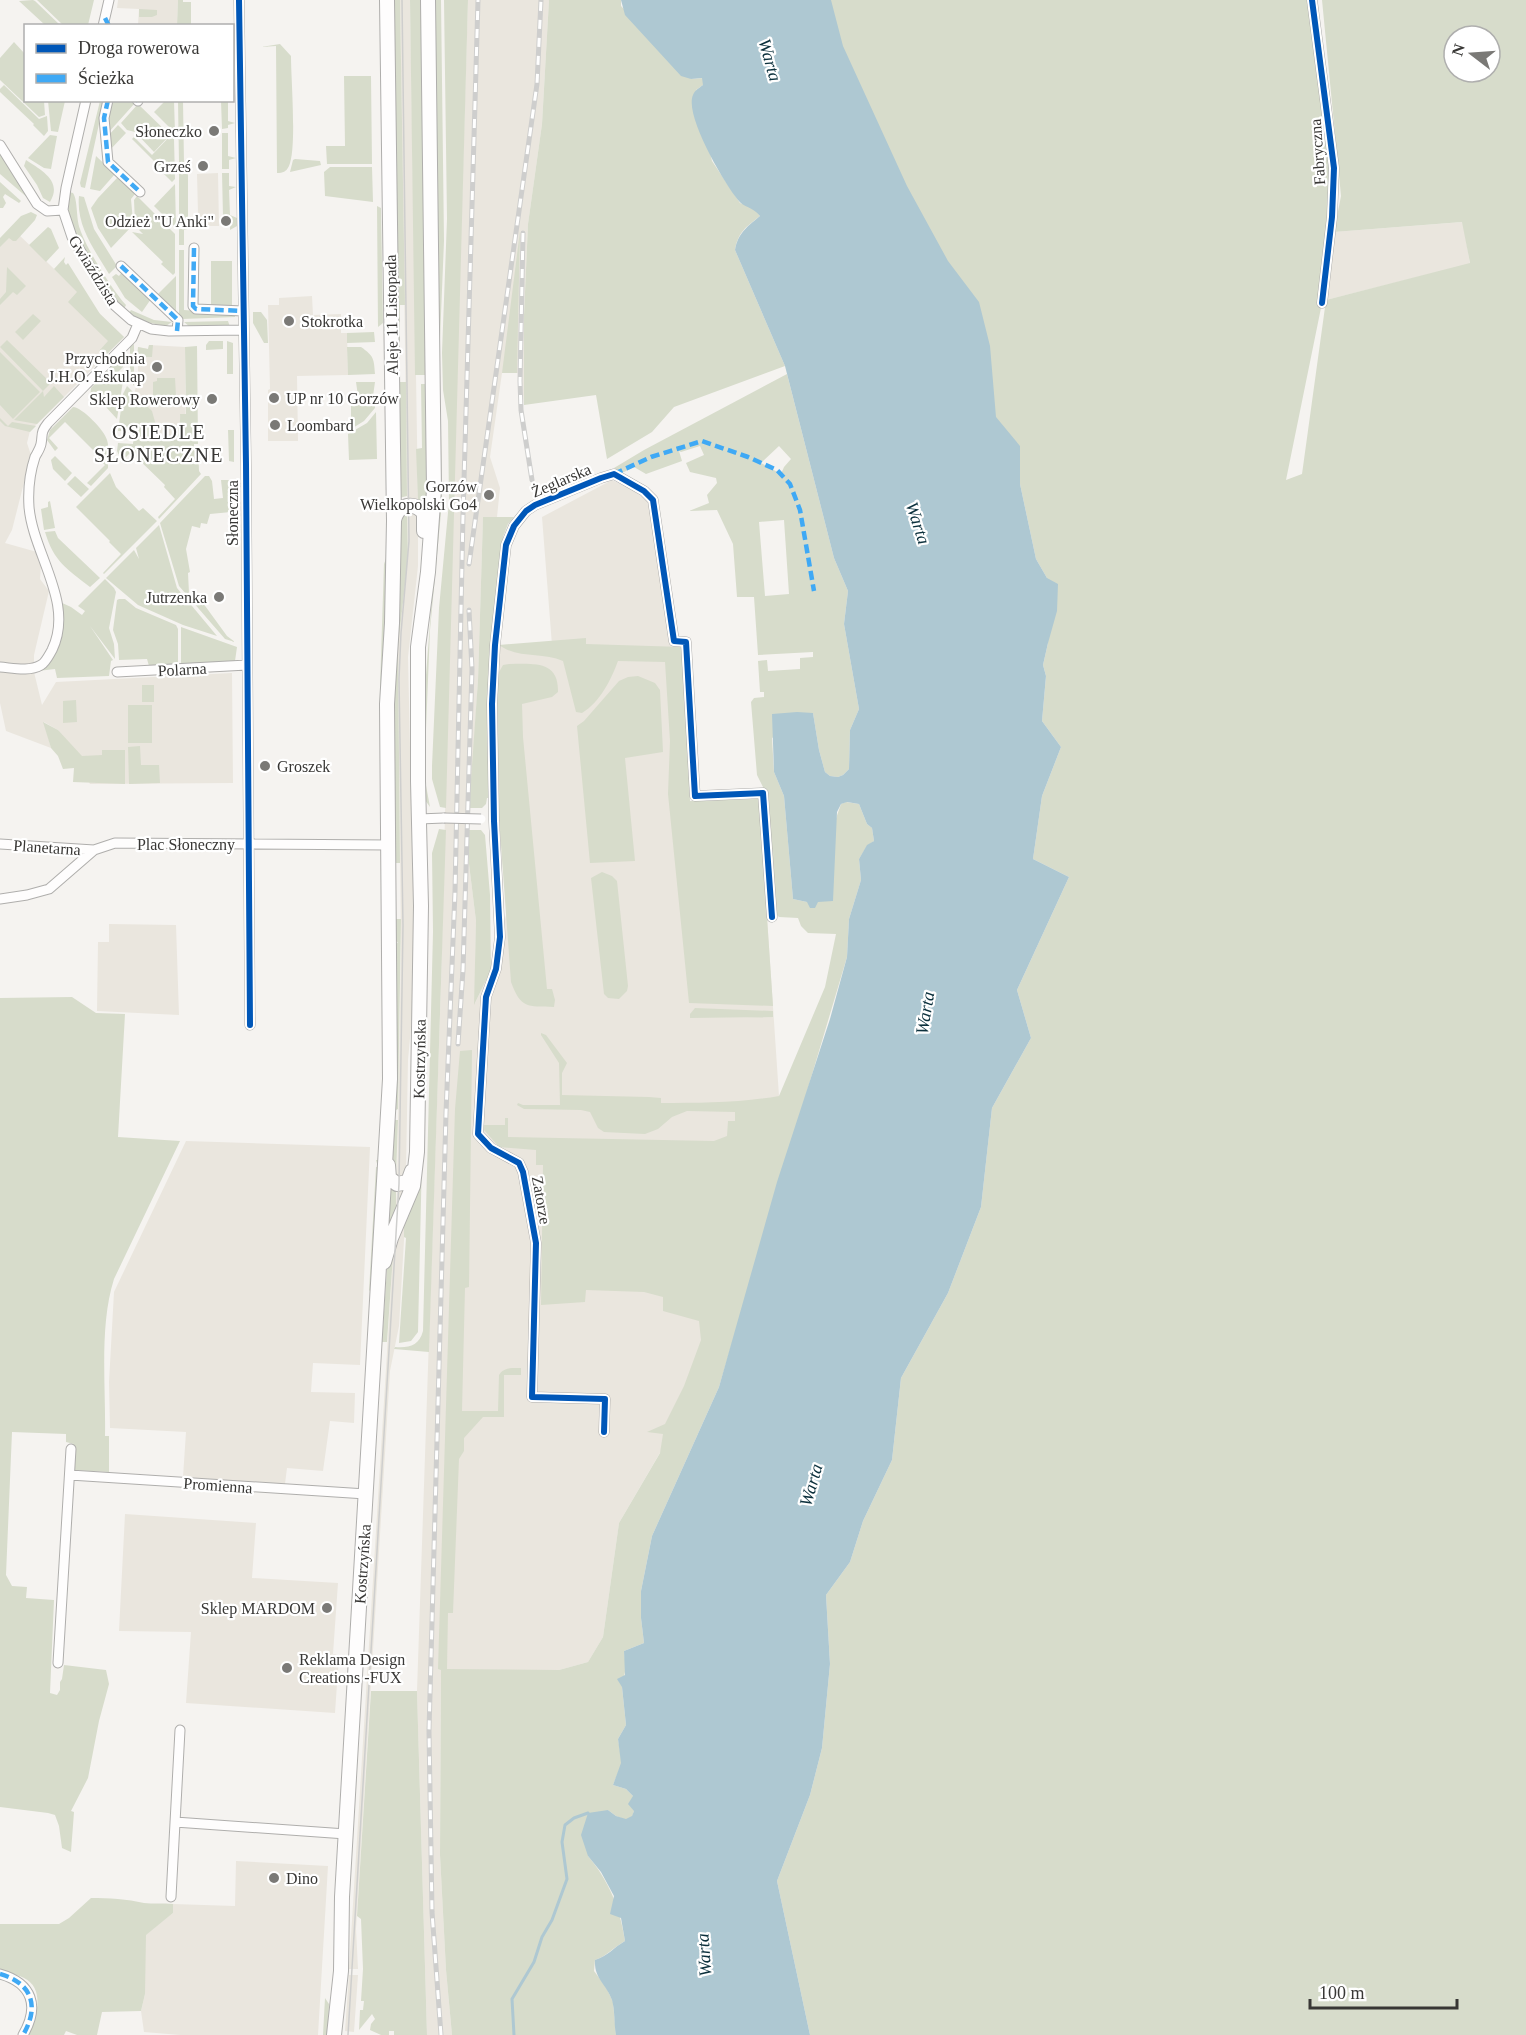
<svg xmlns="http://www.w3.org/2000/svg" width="1526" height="2035" font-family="'Times New Roman',serif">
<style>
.built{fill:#eae6de}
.green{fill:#d7dccb;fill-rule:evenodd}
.water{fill:#aec8d2}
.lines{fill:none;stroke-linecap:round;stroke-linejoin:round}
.stream{stroke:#aec8d2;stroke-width:3}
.street-casing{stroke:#afaeac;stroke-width:11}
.secondary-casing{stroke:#afaeac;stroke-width:16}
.street{stroke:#fefdfd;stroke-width:9}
.secondary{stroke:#fefdfd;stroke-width:14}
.tram{stroke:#cececd;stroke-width:1.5}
.rail-casing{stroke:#cececd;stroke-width:5}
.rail{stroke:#fff;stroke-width:3;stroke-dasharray:9;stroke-linecap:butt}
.street-bridge-casing{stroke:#afaeac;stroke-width:11;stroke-linecap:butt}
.street-bridge{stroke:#fefdfd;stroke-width:9}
.quiet{stroke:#3fa9f5;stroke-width:4.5;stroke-dasharray:9 4.5;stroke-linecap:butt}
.cycleway-casing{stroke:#fff;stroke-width:10}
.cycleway{stroke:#0057b8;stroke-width:6}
.poi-dot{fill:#7a7976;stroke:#fff;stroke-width:2}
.labels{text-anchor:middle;stroke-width:4.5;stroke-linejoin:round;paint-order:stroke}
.poi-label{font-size:16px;fill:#383735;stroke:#fff;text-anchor:end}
.street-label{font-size:16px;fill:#383735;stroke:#fff}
.water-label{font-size:18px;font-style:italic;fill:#0b303c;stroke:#fff}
.quarter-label{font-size:20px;letter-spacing:1.5px;fill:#383735;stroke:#fff}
</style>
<rect width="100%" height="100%" fill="#f5f3f0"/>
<path class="built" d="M118 0H178L177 25H138L139 9 117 8Z
M400 0H410L418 500V566L408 657 414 928 412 1016 408 1060 405 1223 399 1326 390 1371 356 1929 358 1969H349L397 1190 401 947 398 646 408 559Z
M468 0H549L542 124 528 224 524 315V405L521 373H502L490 457 500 488 497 517 483 518 478 680 469 830V864L476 921 475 1003 491 970 507 912 500 831 499 645H552L542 517 612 480 633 490 652 505 671 646 683 647 690 801 759 799 779 1096 693 1396 619 1523 603 1637 588 1662 559 1670H441L440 1855 446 1970 452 2035H427L417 1691 441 985 450 600Z
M218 173 219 226H210L201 222 198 213 197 174Z
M1463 222 1470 264 1326 300 1334 232Z
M12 228 124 337 30 431 27 443 31 455 12 530 5 543 37 552 41 564 40 579 49 591 34 655V672L42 705 56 682 232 673 233 783 90 784 58 730 44 722 51 748 6 731 0 703V241Z
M312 296 313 315 341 314V333H347L348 375 297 376 298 441H268V390L270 389 268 305H279V298Z
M149 345 185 347 186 462 161 445 134 394 138 379V347L148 349Z
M109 924 176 925 179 1015 97 1011 98 942H109Z
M186 1141 370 1147 360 1365 313 1363 311 1392 355 1393 354 1423 330 1421 323 1471 287 1468 285 1484 183 1477 186 1432 110 1428 109 1382 114 1292Z
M125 1514 256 1523 252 1578 338 1583 333 1654 339 1655 335 1713 186 1703 191 1632 119 1631Z
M236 1861 328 1866 318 2035H180L144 2032 141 2011 145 1994V1935L173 1913V1904L235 1906Z
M349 1975H358L354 2032 345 2031Z"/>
<path class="green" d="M33 0 35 1 60 25H45L19 1Z
M37 0H94L88 25 64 26Z
M178 0H183V2H191V25H177Z
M393 0H400L405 305H400V369H397Z
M410 0H421L427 375H415Z
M434 0H441L444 241 440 339 437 340Z
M444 0H468L446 808 440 807 432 779V766L439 608 449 502 448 421 443 390 442 353 447 219Z
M549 0H621V6L691 79 703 78V85L696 90 712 161 740 203 754 208 760 216C746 227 738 232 735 250L785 366 674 407 652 432 607 459 596 395 524 405V315L528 224 542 124Z
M820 0H1312L1332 149 1322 303 1286 480 1302 474 1326 300 1470 263 1462 222 1334 232 1341 196 1322 0H1526V2035H810L777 1881 810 1795 822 1748 830 1664 826 1595 850 1562 863 1521 892 1460 901 1378 948 1293 981 1207 992 1108 1031 1038 1017 990 1069 877 1033 859 1042 796 1061 747 1042 721 1046 676 1043 665 1048 643 1047 578 1036 559 1020 484V446L1004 444ZM1454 36H1490V72H1454Z
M139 9 157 10V15L152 17H139Z
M14 42 25 54 26 100 44 101 45 115 39 117 0 80V58Z
M280 44 291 56C291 79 297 148 289 166 286 172 283 173 277 173L276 46 261 47Z
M344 76H371L372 164H327L326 146H345Z
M4 85 39 119 47 116 48 131 44 136 33 125 34 124 0 92V89Z
M48 101H65L58 132 51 131Z
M100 101H104L85 188 81 187 80 183Z
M112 101H132L135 103 108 133 107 122Z
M165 101H174L175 133 154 112Z
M178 101H183L184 163H179Z
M221 101H228V121L235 123 228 125V128L222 129Z
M138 104 170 135 154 152 135 132 127 130 121 123Z
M118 125 126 133 109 151 108 136Z
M222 133H228V156L236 158 229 160V169H222Z
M50 135 57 136 51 169 44 168 28 158Z
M171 135 174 139 175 179 172 182 161 171 162 169 132 139 134 137 152 155Z
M0 153 29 199 0 174Z
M96 156 115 174 100 191 90 189Z
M295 159 320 161 321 165 290 172 293 160Z
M26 160C41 170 63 181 50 202L43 198 37 185 24 166Z
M330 167H372L373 202 325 196 324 172Z
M179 169H188V229L184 230V245H179Z
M222 173H229V186L236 187 229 190 230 215 237 218V226L230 230V217H223Z
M118 177 135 194 131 199 133 222 125 216 120 225 124 228 129 222 133 225 111 248 98 228 91 208 98 198Z
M0 182 21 201 19 203 5 194 3 197 6 203 3 208H0Z
M175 184 176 228 154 206Z
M69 192 73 193C78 200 76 219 80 229 86 248 113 291 126 305L124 309 117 303 78 242 68 215Z
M79 196 84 197 94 229 117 266 109 274C94 249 76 226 79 196Z
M137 196 175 234V273L173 275 161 264 163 262 132 232 143 234 139 230 141 228 135 224 134 200Z
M377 206 381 208 383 323 378 327Z
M31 212 37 215 35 220 16 241H13L9 238 0 247V238L21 216Z
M48 227 51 229 59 248 46 262 29 245Z
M520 231 517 373H502Z
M179 250H184V310L235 314V317L182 319 179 317Z
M65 257 64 262 66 265 68 263 100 314 124 337 105 356 99 351 108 341 68 302 77 292 54 269Z
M211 261H232V305H217L211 308Z
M7 267 26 286 17 295 13 292 0 305V299L6 292Z
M122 272 151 299 142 312 125 298 112 277 116 274 119 276Z
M176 276V315L156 296Z
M131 310 154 320 172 322 166 326 146 322 129 313Z
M253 312H261L267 320 268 343H264L253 323Z
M33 314 41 321 23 340 15 332Z
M228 321 230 327H190L184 322Z
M374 332 375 342 347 343V333Z
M7 340 51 383 43 391 0 347Z
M209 341H223V349L206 350V345Z
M227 341 233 343V374H227Z
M134 344V386L130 379V347Z
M149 345H153L152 357H137L138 347 148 349Z
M197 346 198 444H194V448L198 449 199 471 201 474 159 519 158 517 175 499 164 487 165 485 135 456 133 458 129 454 122 461 117 451 118 443 133 444 134 429 125 428V431H118L123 394 127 386 152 411 160 440H177C177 430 181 423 180 414H186L185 347Z
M347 347H361C374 356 374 359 375 374L348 375Z
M0 352 40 392 13 419 0 405Z
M123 354V367L113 377 119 383 123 381 117 419 94 394 90 397 91 388Z
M787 374 834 558 848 591 844 624 859 709 850 730 849 769 843 775 838 777 830 776 825 772 819 750 813 713 772 738 774 772 784 796 793 899 807 902 841 804 846 802 859 804 867 824 872 828 874 841 867 846 859 859 861 880 849 919 847 957 719 1387 652 1536 641 1591V1618L644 1643 624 1651 626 1667 622 1687 626 1725 618 1739 622 1763 613 1785 626 1789 633 1796 634 1811 632 1817 626 1820 616 1816 608 1810 588 1856C609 1881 620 1908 625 1941 614 1947 607 1956 595 1960L594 1971 606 1987 613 2002 616 2035H452L446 1970 440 1855 441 1670 438 1669 455 1109 460 1051 472 1050 469 1287 465 1288 462 1411H498L499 1375C504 1367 512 1368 521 1368V1375H504V1417H483L464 1438V1451L459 1459 453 1613H448L447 1669 559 1670 588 1662 603 1637 619 1523 660 1453 663 1434 647 1432 665 1424 684 1386 701 1340 699 1321 663 1311V1297L644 1292 586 1290 585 1302 541 1305 543 1165H536V1150L499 1147 484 1130V1125H505V1118H508V1137L714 1141 727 1136 728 1121H735V1112L687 1111 672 1117 658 1129 645 1134 604 1132 598 1128 590 1112 581 1110 524 1109 517 1105 518 1103 523 1105H560L559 1063 541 1035V1033L546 1035 567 1063 562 1073V1095L649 1097 661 1098V1103C700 1103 740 1103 779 1096L825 987 836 934 808 933 801 926 798 918 779 917 775 913 765 791 757 775 751 702 754 698 764 697V692H760L758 661 767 660 768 671 800 669V658L813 657V652L758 655 754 597H737L733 544 717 510 689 511 709 503 707 495 717 483 716 478 690 472 686 463 704 455 700 446 681 452 679 451 682 461 646 474 634 467 622 473 614 468 644 450ZM779 446 791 459 784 467 781 474 761 463ZM784 520 789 594 765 596 759 522Z
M157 378H175L176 396H153V382L157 381Z
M356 382H375L373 396H358Z
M397 382H406L407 496 399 498Z
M421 384H428L427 506 418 500 416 449 422 448Z
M54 386 64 397 37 424 14 420 43 391 44 397Z
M375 403V408L364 421 348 431V427H351V404Z
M73 407C82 407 105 431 107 440 109 446 108 454 108 460L104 457 108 461V468L91 486 87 483 105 465 93 453 94 451 65 422 49 438 58 448 55 451 47 440 50 430Z
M439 410 441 420 442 502 430 630 425 754V780L430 807 425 800 426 675 440 496Z
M376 412 377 459 349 460 348 434 367 423Z
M0 418 8 426 12 422 36 426 30 432 5 426 0 421Z
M228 430H234V462L229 461Z
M55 456 72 473 65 481 53 469 51 460Z
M110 473 116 487 139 511 143 508 157 521 104 574 103 573 121 554 109 542 110 541 76 507Z
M75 476 89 489 81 497 67 484Z
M205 476H209L212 481 214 499 223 498 221 480H236L238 486 229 487 231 512 210 514 207 524 201 523 200 528 192 526 186 549 190 572 188 573 189 593 198 604 203 603 227 636 235 642 225 639 179 586 160 523Z
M50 501 55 528 44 530 41 509 48 507V502Z
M407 513 408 559 398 646 400 863H395L393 716 399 605 400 527 402 518Z
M483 517H514L508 524 503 537 488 688 489 798H487L486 804 482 808H469L478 680Z
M159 525 177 588 217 636 183 625 138 605 106 578 134 550 139 559 136 548Z
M55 531 58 538 100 578 90 587C67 569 54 562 45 532Z
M388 553 382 687H380L384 564Z
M105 579 114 588 116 592 109 628 114 644 115 659 90 626 113 660 111 661 109 676 57 678 55 669 29 672 52 657 60 602 71 607 82 615 85 611 78 606Z
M119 599H125L136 608 176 625 178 629V664L149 666 147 659 119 660 118 644 113 630 117 600Z
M181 627 237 647 235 661 181 664Z
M586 638V644L683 647 690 801 759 799 773 1006 689 1003 668 794 670 741 665 662 618 661C611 680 600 702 582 713L576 712 563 661C542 652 518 659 499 645Z
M509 664C533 664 559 660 558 692L552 697 522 704 523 737 547 989H552L555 1000 554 1007C527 1006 521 1009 511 982L499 818 497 684 498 674 503 665Z
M638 676 655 683 660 690 663 752 625 758 635 861 590 863 577 726 584 721 619 681 628 677Z
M142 685H154V702H142Z
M76 700 77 722 63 723V701Z
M128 705H152V743H128Z
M43 722 58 730 82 756 102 755V750H125V784L73 782 74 768 63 769 58 756 51 748Z
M140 746 141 765H159L160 783 129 784 128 747Z
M439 829 446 830 429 1352 394 1349 395 1347C409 1348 419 1346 423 1331L433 932 432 853Z
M469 830H481L485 835 490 895 491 970 474 1005 476 921 469 864Z
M602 872 612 876 617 881 628 986 627 991 619 999 608 998 604 994 591 878Z
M396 919H401L398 1109 396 1110V943H398L396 941Z
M72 997 96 1013 125 1014 118 1137 180 1141 114 1279C99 1326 106 1387 105 1436H109V1472L72 1470 74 1444 66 1442V1434L12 1432 6 1575 12 1586 27 1587 26 1598 54 1600 50 1693 57 1695 60 1690V1682L62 1679 64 1665 106 1670 109 1684 99 1721 88 1778 71 1811 74 1812 71 1852 62 1848 59 1826 55 1815 48 1813 0 1807V998Z
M695 1008 773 1011V1017L690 1018V1014Z
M395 1120H398L396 1177 392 1170Z
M422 1157 418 1332 411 1341 399 1343 406 1238 404 1237V1223Z
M376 1160H381L372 1288 369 1291 376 1167H378Z
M388 1188 396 1191V1214L386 1238Z
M394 1241 387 1342H382L387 1268Z
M371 1691H417L427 2035H394V2031H389V2035H381L370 2030 371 2024 375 2019 372 2014 359 2030 360 2010H363L364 2001H361L363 1969 361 1919 357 1916Z
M91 1898C109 1898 127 1899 144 1903 152 1904 164 1903 173 1904V1913L146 1935 145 1994 141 2011 102 2012 97 2035H77L66 2031 64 2035H29C36 2018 46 1989 24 1978 17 1974 7 1973 0 1971V1924H59L69 1918Z
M325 1998 329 2004 328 2035H323Z"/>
<path class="water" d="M621 0H831L843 46 907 186 948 261 979 302 990 346 996 417 1020 446V484L1036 559 1047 578 1058 584 1057 611 1048 643 1043 665 1046 676 1042 721 1061 747 1042 796 1033 859 1069 877 1017 990 1031 1038 992 1108 981 1207 948 1293 901 1378 892 1460 863 1521 850 1562 826 1595 830 1664 822 1748 810 1795 777 1881 810 2035H616C614 2024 615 2011 612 2000 606 1983 594 1979 595 1960 608 1956 613 1948 625 1941L621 1918 610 1914 614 1896 601 1872 588 1856 581 1835 588 1813 608 1810 616 1816 626 1819 632 1816 634 1811 628 1804 633 1796 626 1789 613 1785 621 1763 618 1739 626 1725 622 1687 617 1679 625 1675 624 1651 644 1643 641 1618V1591L652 1536 719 1387 777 1182 830 1019 847 957 849 919 861 880 859 859 867 845 874 841 872 828 867 824 859 804 847 802 841 804 837 812 833 901 818 902 815 908H810L807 902 793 899 784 796 774 772 772 714 797 712 813 713 819 750 825 772 830 776 838 777 843 775 849 769 850 730 859 709 844 624 848 591 834 558 785 366 735 250C738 233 747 227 760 216 752 206 744 208 738 200 724 183 684 115 693 95 695 90 699 88 703 85L702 78 691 79 681 76 625 15Z"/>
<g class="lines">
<path class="stream" d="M514 2035 512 1999 534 1962 542 1937 552 1920 567 1879 562 1842 565 1825 574 1818 588 1813"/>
<defs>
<path id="street" d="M239 0 246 464 250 1025
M1312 0 1334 168 1332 217 1322 303
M103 26 109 0
M86 100 66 188 63 210 72 237 107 295 114 305 131 320 151 329 169 331 243 330
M108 100 104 118 108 162 140 192
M137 100 138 101
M0 145 37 204 47 211 63 210
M194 248 193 306 196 309 243 311
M121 266 178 320 177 331
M0 667C13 668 29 672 41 665 46 662 49 655 52 650 75 603 33 554 29 507 28 492 30 472 35 457 37 453 40 449 41 444 43 434 40 433 48 423L132 338 138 324
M117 672 247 665
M419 819 444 818
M0 844 94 850
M0 899 27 895 49 889 94 850 115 843 388 845
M604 1432 605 1399 532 1397 536 1243 523 1172 519 1163 491 1148 478 1134 486 997 496 969 500 937 494 821 492 704 495 645 506 545 514 526 526 511 535 505 601 478 614 474 644 491 653 500 674 641 686 642 695 796 763 793 772 917
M70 1475 366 1494
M58 1663 71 1449
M175 1822 346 1834
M171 1897 180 1730
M0 1974C32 1983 40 2006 23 2035"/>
<path id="secondary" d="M394 520C398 504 414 501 424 513V531
M388 1165 389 1178 397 1184 408 1182 412 1171
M384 1262 391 1238 413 1186 417 1152 421 906 418 781V647L428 572 434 490 428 0
M334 2035 341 1971 342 1897 390 1079 387 704 392 623 394 521 387 0"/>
</defs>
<use href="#street" class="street-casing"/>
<use href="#secondary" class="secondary-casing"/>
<use href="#street" class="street"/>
<use href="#secondary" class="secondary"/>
<path class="tram" d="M348 2035 399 1184 403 925 399 679 401 633 409 541 402 0"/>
<defs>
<path id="rail" d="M523 233 520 381 521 410 532 480
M469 564 537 84 541 0
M458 1044 463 970 472 669 469 610
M441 2035 432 1912 429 1731 446 1113 455 892 463 515 478 0"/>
</defs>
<use href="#rail" class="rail-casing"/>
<use href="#rail" class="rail"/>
<defs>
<path id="street-bridge" d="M444 818 481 819"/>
</defs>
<use href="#street-bridge" class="street-bridge-casing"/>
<use href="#street-bridge" class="street-bridge"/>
<path class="quiet" d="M105 18 109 26
M108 100 104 118 108 162 140 192
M137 100 138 101
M194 248 193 306 196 309 243 311
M121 266 178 320 177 331
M614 474 651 457 702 441 748 457 777 470 790 484 800 510 814 591
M0 1974C32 1983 40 2006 23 2035"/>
<defs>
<path id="cycleway" d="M239 0 246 464 250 1025
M1312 0 1334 168 1332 217 1322 303
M604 1432 605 1399 532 1397 536 1243 523 1172 519 1163 491 1148 478 1134 486 997 496 969 500 937 494 821 492 704 495 645 506 545 514 526 526 511 535 505 601 478 614 474 644 491 653 500 674 641 686 642 695 796 763 793 772 917"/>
</defs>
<use href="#cycleway" class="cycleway-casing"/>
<use href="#cycleway" class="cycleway"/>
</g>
<g class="poi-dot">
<circle cx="214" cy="131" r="6"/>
<circle cx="203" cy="166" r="6"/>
<circle cx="226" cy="221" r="6"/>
<circle cx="289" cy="321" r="6"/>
<circle cx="157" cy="367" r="6"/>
<circle cx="274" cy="398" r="6"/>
<circle cx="212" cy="399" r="6"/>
<circle cx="275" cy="425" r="6"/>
<circle cx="489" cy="495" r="6"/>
<circle cx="219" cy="597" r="6"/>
<circle cx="265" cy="766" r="6"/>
<circle cx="327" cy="1608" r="6"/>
<circle cx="287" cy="1668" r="6"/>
<circle cx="274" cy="1878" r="6"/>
</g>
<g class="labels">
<g class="poi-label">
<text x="202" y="137">Słoneczko</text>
<text x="191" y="172">Grześ</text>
<text x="214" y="227">Odzież "U Anki"</text>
<text x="301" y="327" text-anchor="start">Stokrotka</text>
<text x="145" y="364">Przychodnia<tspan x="145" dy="18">J.H.O. Eskulap</tspan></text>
<text x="286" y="404" text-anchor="start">UP nr 10 Gorzów</text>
<text x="200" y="405">Sklep Rowerowy</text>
<text x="287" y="431" text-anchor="start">Loombard</text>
<text x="477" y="492">Gorzów<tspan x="477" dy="18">Wielkopolski Go4</tspan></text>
<text x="207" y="603">Jutrzenka</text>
<text x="277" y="772" text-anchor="start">Groszek</text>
<text x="315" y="1614">Sklep MARDOM</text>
<text x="299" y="1665" text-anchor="start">Reklama Design<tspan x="299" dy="18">Creations -FUX</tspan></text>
<text x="286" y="1884" text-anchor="start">Dino</text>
</g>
<g class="street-label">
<text transform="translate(1317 152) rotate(-94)" y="6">Fabryczna</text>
<text transform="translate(94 270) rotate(58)" y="6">Gwiaździsta</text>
<text transform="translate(391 315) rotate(-91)" y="6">Aleje 11 Listopada</text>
<text transform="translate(561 480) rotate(-23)" y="6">Żeglarska</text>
<text transform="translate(232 513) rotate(-90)" y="6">Słoneczna</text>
<text transform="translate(182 669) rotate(-3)" y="6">Polarna</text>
<text x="186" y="850">Plac Słoneczny</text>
<text transform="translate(47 847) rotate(4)" y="6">Planetarna</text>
<text transform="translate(419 1059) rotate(-89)" y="6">Kostrzyńska</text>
<text transform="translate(542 1200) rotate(80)" y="6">Zatorze</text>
<text transform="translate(218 1485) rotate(4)" y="6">Promienna</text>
<text transform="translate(362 1564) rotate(-86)" y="6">Kostrzyńska</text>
</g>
<g class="water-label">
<text transform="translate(770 60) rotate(74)" y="6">Warta</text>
<text transform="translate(918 523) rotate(72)" y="6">Warta</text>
<text transform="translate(925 1013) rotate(-81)" y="6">Warta</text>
<text transform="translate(811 1485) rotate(-74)" y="6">Warta</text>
<text transform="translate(704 1955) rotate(-94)" y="6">Warta</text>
</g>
<g class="quarter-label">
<text x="159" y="439">OSIEDLE<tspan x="159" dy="23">SŁONECZNE</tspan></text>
</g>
</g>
<rect x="24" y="24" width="210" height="78" fill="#ffffff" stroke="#afafae" stroke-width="1.5"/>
<rect x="36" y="44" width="30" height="9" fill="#0057b8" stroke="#afafae" stroke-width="1.5"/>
<text x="78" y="54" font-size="18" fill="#383735">Droga rowerowa</text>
<rect x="36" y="74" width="30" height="9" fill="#3fa9f5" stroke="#afafae" stroke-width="1.5"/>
<text x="78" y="84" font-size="18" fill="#383735">Ścieżka</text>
<g transform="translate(1472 54) rotate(287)"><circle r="28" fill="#ffffff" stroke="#afafae" stroke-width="1.5"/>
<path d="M0-4.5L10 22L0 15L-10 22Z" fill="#7a7976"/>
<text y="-9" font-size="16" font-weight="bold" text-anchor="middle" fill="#383735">N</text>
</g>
<path d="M1310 1999v9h147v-9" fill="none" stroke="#383735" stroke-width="3"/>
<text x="1319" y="1999" font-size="18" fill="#383735" stroke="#ffffff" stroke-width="4.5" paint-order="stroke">100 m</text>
</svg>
